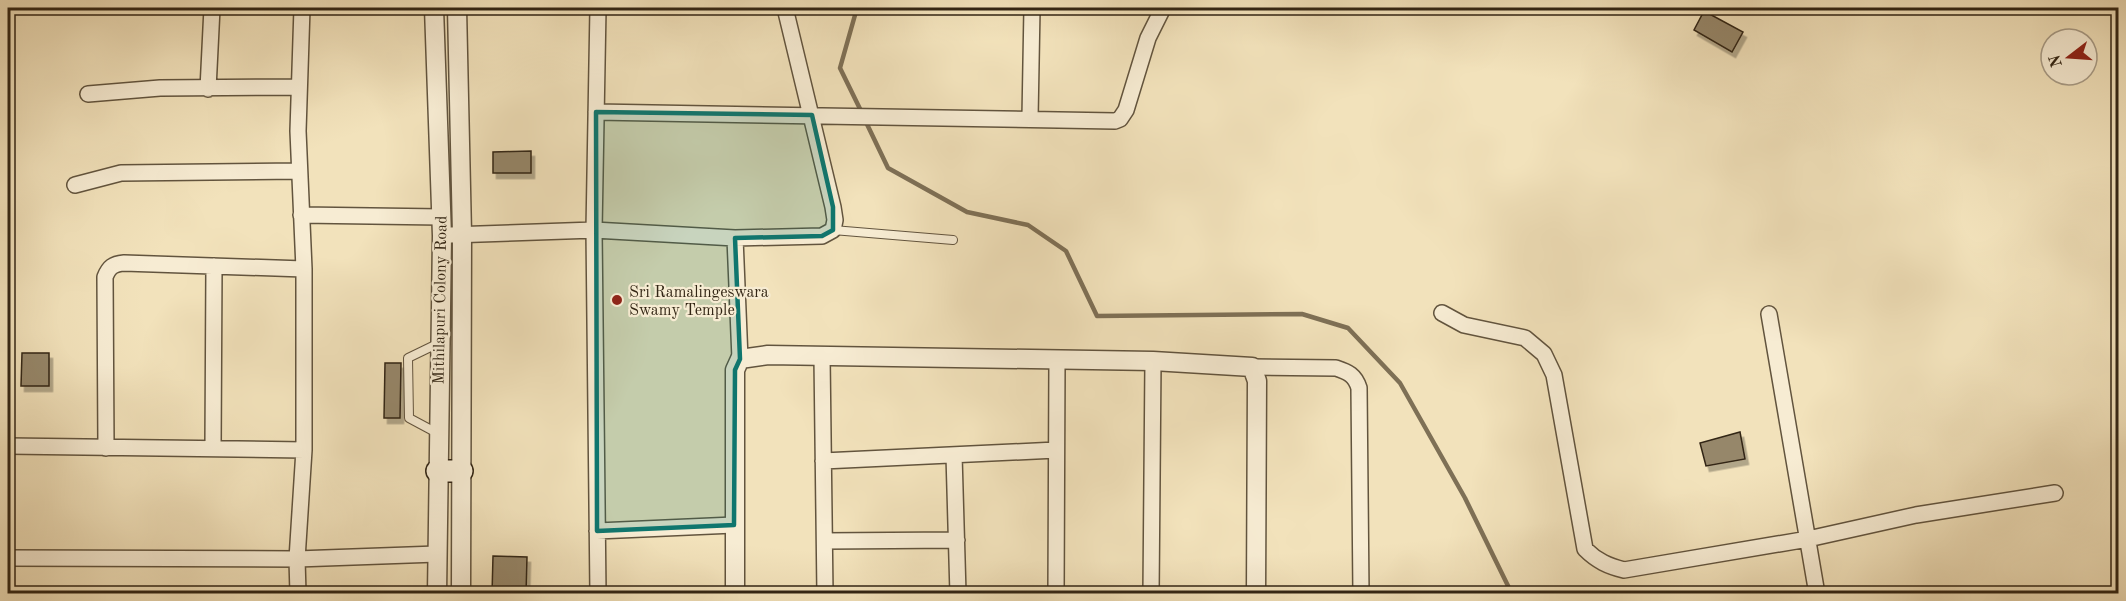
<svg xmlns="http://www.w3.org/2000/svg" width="2126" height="601" font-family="'Old Standard TT',serif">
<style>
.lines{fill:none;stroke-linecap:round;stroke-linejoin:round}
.stream{stroke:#7e7056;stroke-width:4.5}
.building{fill:#96876b;stroke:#322514;stroke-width:1.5;filter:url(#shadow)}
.service-casing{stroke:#62543e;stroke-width:10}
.minor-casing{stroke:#62543e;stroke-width:18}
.tertiary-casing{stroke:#62543e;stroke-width:21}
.secondary-casing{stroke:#322514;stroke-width:24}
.service{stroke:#f7ecd3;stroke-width:8}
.minor{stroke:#f7ecd3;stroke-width:15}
.tertiary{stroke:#f7ecd3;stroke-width:18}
.secondary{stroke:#f7ecd3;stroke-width:21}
.marked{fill:#0f766e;fill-opacity:0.2;stroke:#0f766e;stroke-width:4.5;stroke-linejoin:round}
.poi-dot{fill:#8f2418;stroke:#f7ecd3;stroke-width:2}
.labels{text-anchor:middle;stroke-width:4.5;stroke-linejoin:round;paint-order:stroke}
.poi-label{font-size:16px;fill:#322514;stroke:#f7ecd3;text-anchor:start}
.street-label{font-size:16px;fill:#322514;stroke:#f7ecd3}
</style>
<defs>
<filter id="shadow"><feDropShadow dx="3.5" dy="5.5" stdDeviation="0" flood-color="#0004"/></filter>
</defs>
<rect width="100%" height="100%" fill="#f2e2bb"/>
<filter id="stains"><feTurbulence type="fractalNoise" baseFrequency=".00333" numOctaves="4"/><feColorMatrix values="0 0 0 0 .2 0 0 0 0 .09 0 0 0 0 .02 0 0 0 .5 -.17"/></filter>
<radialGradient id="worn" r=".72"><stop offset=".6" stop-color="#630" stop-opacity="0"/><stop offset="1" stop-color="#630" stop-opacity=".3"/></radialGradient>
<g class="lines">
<path class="stream" d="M857 8 840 68 862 113
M865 120 888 168 967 212 1028 225 1066 251 1097 316 1302 314 1348 328 1400 383 1465 498 1512 594"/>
</g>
<path class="building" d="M1704 11 1743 32 1732 52 1694 30Z
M531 151V173H493V152Z
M22 353H49V386H21Z
M385 363H401L400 418H384Z
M1740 432 1745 459 1706 466 1700 443Z
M493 556 527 557 526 594H492Z"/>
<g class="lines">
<defs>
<path id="service" d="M833 230 953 240
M437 433 409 418 408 358 439 343"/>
<path id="minor" d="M208 89 212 8
M88 94 160 88 299 87
M596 112 1115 121 1120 119 1126 110 1148 38 1163 8
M1030 118 1032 8
M75 185 121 173 299 171
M301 215 441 217
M451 235 594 230 735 238 822 236 833 230 835 220 833 207 785 8
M735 238 740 359
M1442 313 1464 325 1525 338 1544 354 1554 375 1585 549C1597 561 1608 566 1624 570L1808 539 1916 515 2055 493
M1769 314 1817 594
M822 357 825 594
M1252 367 1336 368C1348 372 1355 375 1359 388L1361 594
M8 446 304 450
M213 447 214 266
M106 448 105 277C109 267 113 264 124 263L304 269
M954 455 958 594
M823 461 1056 450
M597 531 734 525
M825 541 957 540
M8 558 297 559 437 554
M298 594 297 559 304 450V269L298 131 302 8
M598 594 594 230 598 8
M1056 594 1057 360
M1151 594 1153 361"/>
<path id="tertiary" d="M434 8 442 236 437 594
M457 8 462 234 461 594
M735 594V370L740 359 768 355 1153 361 1252 367 1257 381 1256 594"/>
<path id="secondary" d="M437 471H462"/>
</defs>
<use href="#service" class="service-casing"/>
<use href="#minor" class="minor-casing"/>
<use href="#tertiary" class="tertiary-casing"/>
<use href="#secondary" class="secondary-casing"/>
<use href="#service" class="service"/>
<use href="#minor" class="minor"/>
<use href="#tertiary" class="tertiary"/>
<use href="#secondary" class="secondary"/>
</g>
<path class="marked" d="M596 112 812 115 833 207V230L822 236 735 238 740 359 735 370 734 525 597 531Z"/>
<circle class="poi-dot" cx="617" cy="300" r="6"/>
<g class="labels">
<g class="poi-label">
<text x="629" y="297">Sri Ramalingeswara<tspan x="629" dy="18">Swamy Temple</tspan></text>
</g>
<g class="street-label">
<text transform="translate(439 300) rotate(-89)" y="6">Mithilapuri Colony Road</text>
</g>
</g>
<rect width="2126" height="601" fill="none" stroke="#f2e2bb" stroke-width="30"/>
<rect x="9" y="9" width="2108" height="583" fill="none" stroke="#322514" stroke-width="3"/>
<rect x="15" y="15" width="2096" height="571" fill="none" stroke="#322514" stroke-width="1.5"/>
<g transform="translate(2069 57) rotate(253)"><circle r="28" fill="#f7ecd3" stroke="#a89c87" stroke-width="1.5"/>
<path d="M0-4.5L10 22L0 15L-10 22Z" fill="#8f2418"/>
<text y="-9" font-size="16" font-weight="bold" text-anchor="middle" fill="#322514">N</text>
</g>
<rect width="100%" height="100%" filter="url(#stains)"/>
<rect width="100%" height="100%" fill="url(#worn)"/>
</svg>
